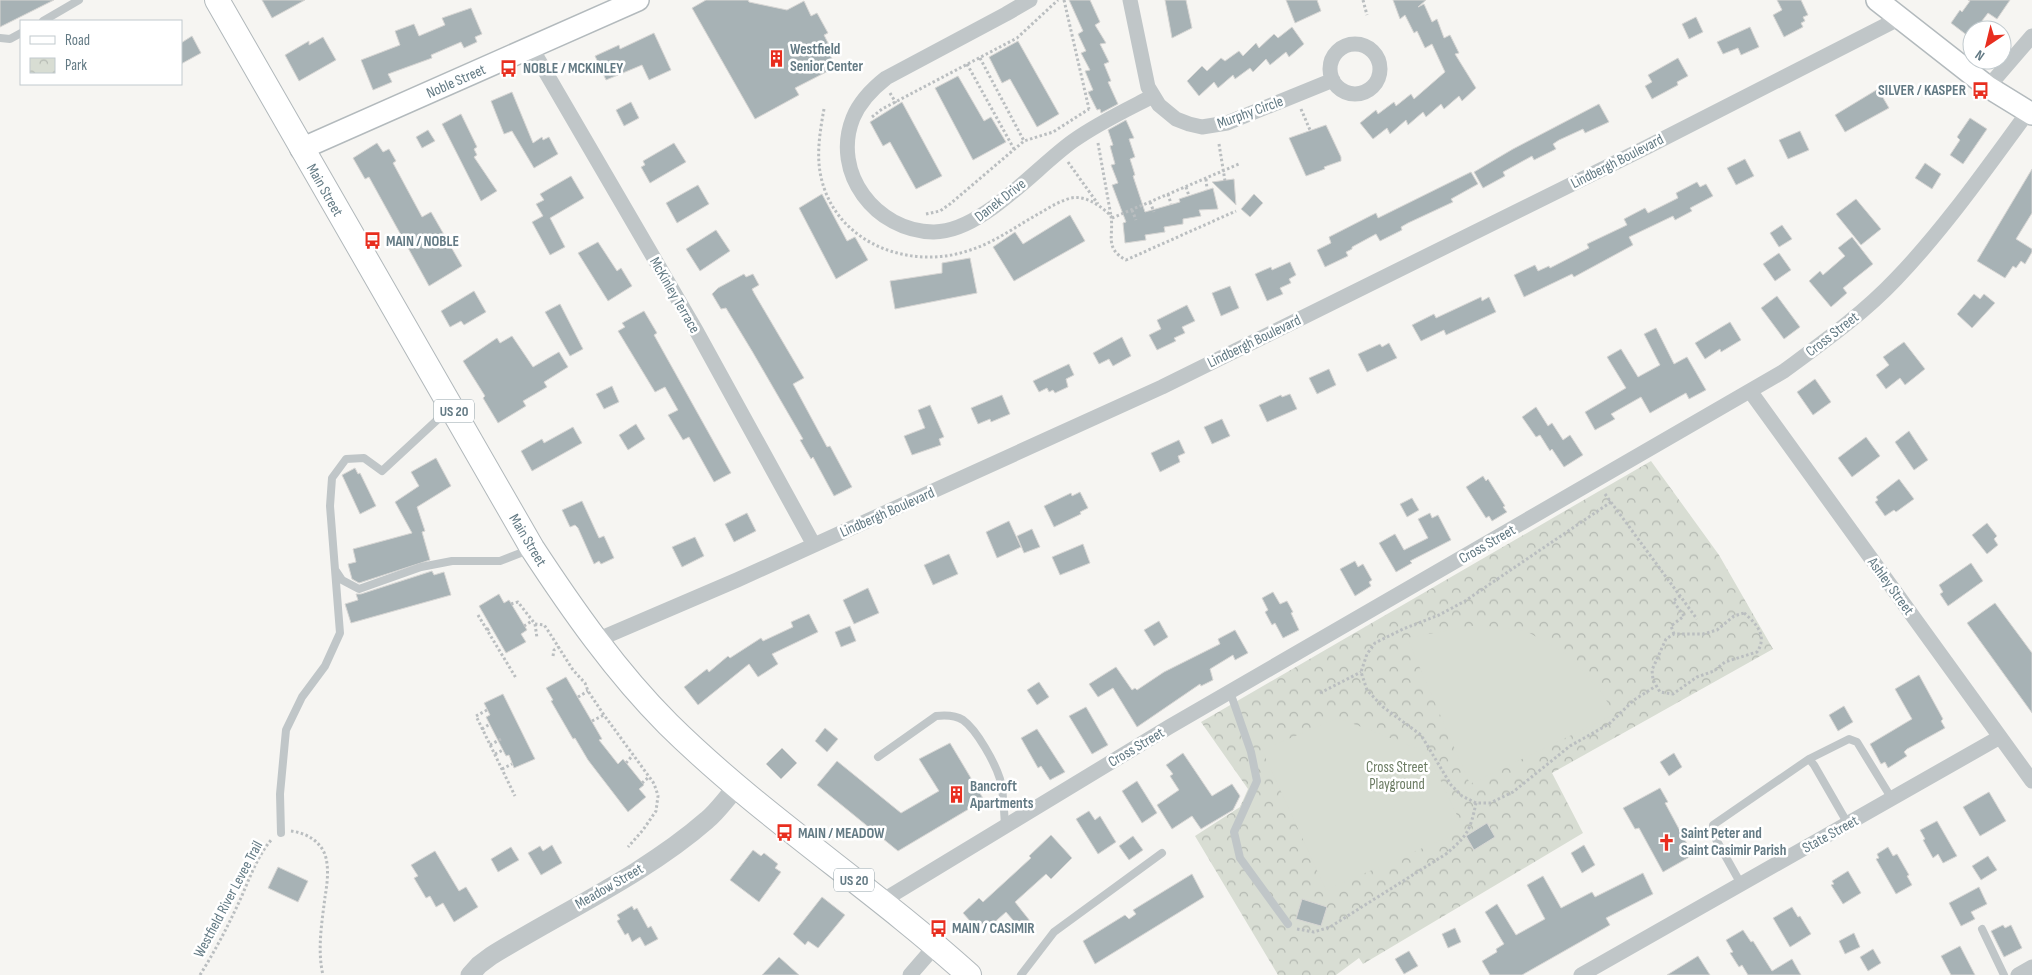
<svg xmlns="http://www.w3.org/2000/svg" width="2032" height="975" font-family="'Sofia Sans Condensed',sans-serif">
<style>
.park{fill:url(#park-crowns)}
.garden{fill:#d8ddd3}
.building{fill:#a7b2b5;stroke:#d7d6d4}
.lines{fill:none;stroke-linecap:round;stroke-linejoin:round}
.secondary-casing{stroke:#b3babd;stroke-width:24}
.primary-casing{stroke:#b1b8bb;stroke-width:26}
.path{stroke:#babec0;stroke-width:3;stroke-dasharray:2.5 2.5;stroke-linecap:butt}
.service{stroke:#c0c6c8;stroke-width:8}
.minor{stroke:#c0c6c8;stroke-width:15}
.tertiary{stroke:#c0c6c8;stroke-width:19}
.secondary{stroke:#fff;stroke-width:21}
.primary{stroke:#fff;stroke-width:24}
.labels{text-anchor:middle;stroke-width:5;stroke-linejoin:round;paint-order:stroke}
.shield{fill:#fff;stroke:#92a2a9;stroke-width:1}
.shield-label{font-size:14px;font-weight:bold;fill:#637a84}
.poi-label{font-size:15px;font-weight:bold;fill:#637a84;stroke:#fff;text-anchor:start}
.street-label{font-size:15px;fill:#637a84;stroke:#fff}
.park-label{font-size:15px;fill:#6b7b62;stroke:#fff}
</style>
<defs>
<pattern id="park-crowns" width="20" height="18" patternUnits="userSpaceOnUse" patternTransform="scale(1.25)"><rect width="20" height="18" fill="#d8ddd3"/><path d="M2 6a3 3 0 1 1 6 0M12 15a3 3 0 1 1 6 0" fill="none" stroke="#b3b8b1"/></pattern>
</defs>
<rect width="100%" height="100%" fill="#f6f5f2"/>
<path class="park" d="M1651 461 1719 555 1773 649 1552 773 1583 833 1363 964 1359 958 1336 975H1278L1195 836 1240 807 1248 789 1201 722Z"/>
<path class="garden" d="M1477 625 1526 631 1568 655 1599 689 1615 714 1470 784 1407 638Z
M1338 718 1427 752 1464 830 1326 890 1262 750Z"/>
<path class="building" d="M0 0H54L0 27Z
M262 0H305L272 18Z
M706 0H748L749 2 787 10 804 1 811 16 817 13 828 33 824 35 830 47 827 49 836 67 795 88 799 95 755 119 692 8Z
M1069 0H1090L1100 22 1095 25 1106 43 1100 44 1109 62 1104 64 1111 81 1108 82 1118 104 1101 113 1100 109 1097 110 1088 92 1093 90 1085 71 1090 70 1081 53 1086 51 1078 34 1083 31Z
M1165 0H1186L1192 28 1172 38Z
M1286 0H1317L1321 11 1295 23Z
M1393 0H1426L1418 7 1424 4 1432 22 1437 19 1444 38 1450 35 1459 53 1455 54 1476 88 1462 101 1459 96 1444 109 1441 104 1426 117 1423 112 1408 125 1406 120 1390 134 1387 128 1373 139 1360 123 1376 110 1378 114 1394 102 1396 106 1411 94 1414 99 1445 72 1432 44 1425 48 1417 31 1414 33 1405 15 1400 19Z
M1777 0H1801L1808 15 1803 17 1805 21 1801 23 1803 27 1784 37 1773 15 1782 10Z
M1968 0H2010L1997 19 1988 13 1975 30H1971L1968 36 1951 23 1960 10 1962 12 1970 1Z
M471 8 482 34 475 37 477 42 464 48 461 42 431 55 432 58 388 74 392 82 373 90 361 60 400 45 395 31 414 24 419 36 445 25 442 18Z
M1696 17 1703 32 1689 39 1682 24Z
M1292 27 1304 44 1289 57 1286 52 1270 65 1266 59 1253 72 1250 68 1235 79 1233 75 1218 88 1214 82 1199 96 1187 81 1202 66 1207 71 1221 58 1225 61 1239 51 1243 56 1256 43 1259 48 1274 34 1278 38Z
M1750 27 1759 47 1741 55 1738 48 1723 54 1717 42Z
M654 33 671 70 649 80 642 65 606 80 595 56 619 45 620 49Z
M192 36 201 53 181 64V43Z
M323 37 336 60 299 81 285 55 309 41V45Z
M1018 41 1059 114 1037 127 1010 79 1002 83 989 57Z
M1678 58 1688 76 1677 82 1678 85 1652 99 1645 86 1652 82 1648 75Z
M958 76 984 121 991 117 1006 142 973 160 935 88Z
M1878 89 1889 108 1845 132 1835 115Z
M512 92 533 143 542 137 543 140 549 137 558 154 534 168 512 131 504 134 491 101Z
M631 102 639 118 624 126 616 110Z
M902 102 942 176 916 189 890 142 883 146 870 122Z
M1599 104 1609 122 1585 133 1583 129 1559 140 1553 144 1556 149 1534 160 1532 156 1503 172 1505 176 1483 188 1474 172 1513 149Z
M461 114 477 147 474 149 477 155 474 157 497 191 481 201 442 124Z
M1970 118 1987 129 1963 164 1950 155 1960 140 1957 137Z
M1126 120 1134 138 1129 139 1135 157 1130 159 1135 175 1133 176 1145 212 1180 202 1179 199 1213 188 1218 209 1199 210 1201 216 1183 219V224L1164 227 1165 232 1145 235 1146 240 1125 243 1123 223 1126 222 1112 185 1118 183 1111 165 1115 164 1110 146 1113 145 1108 130Z
M1326 125 1341 157V161L1324 167 1325 169 1306 176 1289 138Z
M428 130 435 141 422 148 416 137Z
M1800 131 1809 150 1788 159 1779 140Z
M377 143 383 152 389 149 396 161 393 163 422 217 431 212 462 266 429 286 369 177 365 179 353 158Z
M674 143 686 162 650 183 641 167 645 165 643 161Z
M1745 159 1754 176 1736 185 1727 168Z
M1925 163 1941 174 1932 189 1915 178Z
M2032 169V213L2016 239 2032 249V252L2025 264 2021 261 2016 268 2013 266 2005 278 1977 261Z
M1471 172 1478 184 1451 199 1453 202 1408 223 1401 227 1402 230 1380 241 1376 234 1352 247V249L1346 252 1348 256 1325 267 1317 250 1331 243 1329 237 1376 213 1378 218Z
M571 176 584 198 550 218 565 247 550 255 532 222 543 216 536 204 544 200 540 194Z
M1234 179 1236 205 1212 182Z
M1697 182 1700 187 1706 184 1713 196 1690 208 1692 211 1675 220 1673 216 1629 237 1633 245 1574 277 1572 274 1524 297 1514 275 1535 265 1538 271 1549 266 1550 268 1589 248 1587 244 1627 225 1624 219 1645 208 1648 213 1678 198 1676 193Z
M698 185 709 204 677 223 666 203Z
M822 194 847 241 855 237 868 260 836 279 799 208Z
M1254 194 1263 203 1250 217 1241 209Z
M1856 199 1881 229 1861 245 1836 214Z
M1070 215 1085 241 1014 281 993 247 1015 232 1023 244Z
M1782 225 1792 239 1779 247 1770 233Z
M716 230 730 251 700 271 686 249Z
M1852 237 1873 264 1843 288 1847 293 1831 307 1809 281 1820 271 1823 275 1845 256 1838 248Z
M598 242 617 271 621 268 632 286 608 301 578 253Z
M1779 253 1791 270 1775 281 1763 264Z
M970 258 977 293 895 309 890 281 942 273V263Z
M1290 262 1296 275 1289 279 1291 283 1280 288 1283 294 1267 301 1255 274 1271 267 1272 270Z
M744 274 746 277 753 274 759 285 752 289 754 293 804 378 793 384 827 447 830 446 852 487 834 496 813 457 811 459 800 440 803 439 752 351 726 308 721 309 712 294 718 288Z
M1230 286 1239 308 1221 316 1212 293Z
M474 291 486 312 464 325 461 321 450 327 441 311Z
M1974 294 1980 299 1984 294 1995 303 1972 328 1957 314Z
M1777 296 1800 327 1784 339 1761 308Z
M1481 297 1482 301 1489 297 1496 312 1446 335 1444 330 1421 341 1412 325 1434 314 1436 318Z
M560 304 583 349 570 356 545 312Z
M1187 305 1195 321 1182 327 1185 333 1174 338 1176 341 1157 350 1149 335 1161 329 1157 320Z
M644 311 657 333 654 335 731 473 714 482 689 437 683 440 668 415 678 410 665 387 655 392 618 331 625 327 622 323Z
M1730 322 1741 340 1721 352 1720 349 1705 359 1695 343Z
M1656 328 1674 364 1687 357 1706 390 1689 399 1686 393 1650 413 1641 397 1611 414 1615 419 1595 430 1585 412 1626 388 1607 357 1621 349 1638 377 1660 365 1644 334Z
M512 336 533 367 559 352 568 367 544 382 547 387 523 401 526 406 498 423 483 398 485 396 463 361 497 338 500 343Z
M1122 337 1131 356 1113 366 1109 359 1099 364 1093 353Z
M1904 342 1925 369 1905 385 1900 378 1886 389 1876 375 1889 365 1883 357Z
M1389 343 1397 358 1367 372 1358 354 1380 344 1382 347Z
M1069 364 1074 375 1066 379 1068 387 1055 393 1053 390 1049 392 1047 388 1039 392 1033 381Z
M1329 369 1336 385 1317 394 1309 378Z
M1815 379 1831 402 1813 415 1797 392Z
M612 386 619 402 604 409 596 394Z
M1290 394 1297 409 1267 422 1259 405 1281 395 1282 397Z
M1002 395 1010 414 991 422 990 419 978 424 971 408Z
M930 405 944 437 939 439 941 445 912 455 904 436 925 428 918 410Z
M1536 407 1548 426 1552 423 1563 440 1570 435 1583 455 1564 467 1552 449 1550 451 1540 435 1536 437 1522 417Z
M1222 419 1230 436 1212 444 1204 427Z
M636 424 645 439 628 450 619 435Z
M573 427 582 443 532 471 521 451 542 439 544 443Z
M1909 431 1928 460 1914 470 1895 442Z
M1866 437 1880 456 1852 477 1838 458Z
M1179 440 1185 453 1178 456 1180 462 1160 472 1151 453Z
M436 458 451 486 417 507 425 531 422 532 430 560 359 583 352 579 348 564 356 562 353 549 412 533 395 502 419 486 411 472Z
M355 468 358 474 360 473 376 506 360 514 342 475Z
M1483 476 1486 481 1488 479 1505 506 1503 507 1507 512 1492 521 1489 516 1486 518 1466 487Z
M1899 479 1914 499 1896 512 1894 510 1885 516 1875 502 1878 500 1876 497Z
M1080 492 1088 508 1080 512 1081 514 1054 527 1044 506 1071 493 1072 496Z
M1412 498 1419 510 1407 517 1400 504Z
M582 501 599 538 604 536 614 558 601 564 599 561 594 564 578 528 575 525 570 527 562 510Z
M747 513 756 531 734 542 725 524Z
M1430 513 1432 518 1438 515 1451 540 1410 561 1412 563 1396 572 1379 543 1395 534 1404 550 1428 538 1418 519Z
M1009 521 1021 547 997 558 986 532Z
M1987 523 1997 536 1994 539 1998 545 1987 554 1972 535Z
M1032 529 1040 547 1024 553 1017 536Z
M695 537 704 556 682 567 672 547Z
M1083 544 1090 563 1060 575 1052 557Z
M949 554 958 574 933 585 924 565Z
M1355 561 1358 567 1363 564 1372 580 1369 582 1371 586 1355 596 1340 569Z
M1971 563 1983 581 1948 606 1940 594 1943 592 1939 585Z
M432 571 434 575 444 572 451 595 351 623 345 604 358 600 356 594H361Z
M868 588 879 613 854 624 843 600Z
M1273 592 1280 604 1287 601 1293 612 1291 613 1299 630 1283 638 1275 623 1272 625 1265 612 1268 610 1262 598Z
M499 594 504 603 509 600 527 630 521 634 526 642 506 653 479 606Z
M1995 603 2032 653V713L1967 623Z
M809 614 818 632 772 654 778 664 758 677 749 664 698 705 684 687 707 669 709 672 728 656 730 658 761 638 763 641 793 627 791 622Z
M1159 621 1168 637 1154 646 1144 630Z
M850 626 856 641 841 647 835 632Z
M1235 630 1248 653 1235 660 1233 655 1210 669 1213 680 1201 686 1200 684 1137 727 1113 688 1098 697 1089 684 1116 667 1132 690 1135 688 1137 690 1164 672 1220 644 1218 639Z
M1919 675 1943 719 1941 721 1945 728 1907 749 1904 752 1907 756 1888 768 1885 762 1881 764 1870 744 1912 719 1895 689Z
M566 677 602 739 599 740 618 764 623 759 644 785 639 789 646 797 628 812 588 760 575 738 573 739 551 701 553 700 546 688Z
M1039 682 1049 697 1037 705 1027 690Z
M503 694 535 759 514 768 509 755 506 756 486 717 490 715 484 703Z
M1844 706 1853 722 1838 731 1829 715Z
M1086 707 1108 745 1092 754 1069 716Z
M825 728 838 739 827 752 815 741Z
M1037 729 1065 772 1050 780 1041 766 1038 768 1021 738Z
M950 743 984 800 898 851 817 785 837 761 901 813 939 791 919 759Z
M782 748 797 763 781 779 766 764Z
M1183 753 1212 796 1232 784 1240 796 1233 810 1201 829 1192 816 1172 829 1157 805 1179 790 1170 776 1173 774 1166 765Z
M1674 753 1682 767 1669 776 1660 762Z
M1137 781 1157 813 1142 823 1122 791Z
M1660 788 1668 802 1665 803 1693 855 1663 872 1639 828 1635 829 1623 808Z
M1989 792 2006 821 1980 836 1963 807Z
M1089 811 1095 820 1100 816 1116 842 1098 854 1076 819Z
M1937 821 1957 856 1943 863 1938 854 1933 858 1923 840 1925 839 1920 830Z
M1487 823 1495 837 1474 850 1466 836Z
M1051 835 1072 858 1051 879 1046 874 1015 902 1034 926 1025 934 1006 912 989 927 984 922 977 929 963 913 979 898 983 902 1031 858 1029 856Z
M1133 836 1143 850 1129 860 1119 846Z
M552 845 562 863 541 875 528 853 540 846 543 851Z
M1584 845 1595 865 1582 873 1571 853Z
M511 847 519 860 498 872 491 859Z
M1888 847 1893 856 1897 854 1909 875 1907 876 1912 885 1896 894 1876 859 1879 858 1877 854Z
M753 850 761 856 764 853 778 864 775 868 781 872 759 902 730 880Z
M435 851 459 891 466 887 478 907 454 922 443 903 436 907 430 896 426 898 414 878 418 876 411 865Z
M1988 856 1997 870 1981 880 1972 866Z
M278 867 308 881 298 902 268 888Z
M1848 871 1861 893 1843 904 1831 885 1834 884 1832 881Z
M1643 873 1653 894 1606 918 1610 925 1522 975H1490L1482 961 1497 952 1496 949 1504 944 1485 912 1497 904 1516 935 1545 919 1527 885 1543 876 1561 908 1592 892 1595 897Z
M1192 874 1204 897 1095 964 1083 941 1125 915 1129 919 1136 914 1133 910Z
M1979 887 1987 904 1971 912 1975 919 1961 926 1949 903Z
M822 897 845 915 818 948 808 941 805 945 793 934Z
M1302 899 1327 907 1321 926 1296 919Z
M632 906 634 910 637 908 648 928 651 926 658 939 645 946 640 937 632 942 628 933 625 935 617 921 620 919 617 915Z
M1792 907 1798 917 1800 916 1811 934 1790 947 1773 918Z
M2003 925 2005 928 2011 925 2022 948 2004 957 1991 931Z
M1455 928 1461 942 1448 948 1442 934Z
M1743 930 1751 942 1753 941 1772 971 1792 959 1801 975H1748L1742 965 1739 967 1730 953 1733 952 1726 940Z
M1854 933 1860 947 1845 954 1839 941Z
M1960 946 1975 975H1951L1941 956Z
M1873 949 1881 963 1868 971 1860 957Z
M1409 951 1418 966 1404 974 1395 959Z
M1698 956 1710 975H1667Z
M779 957 799 975H762Z"/>
<g class="lines">
<defs>
<path id="secondary" d="M1877 0 1988 87 2032 114
M301 149 638 0"/>
<path id="primary" d="M217 0 532 548C572 609 616 672 668 724 761 816 872 887 969 975"/>
</defs>
<use href="#secondary" class="secondary-casing"/>
<use href="#primary" class="primary-casing"/>
<path class="path" d="M1064 0 1089 109
M1363 0 1367 15
M980 58 1024 141
M967 64 1014 149
M890 93 896 103
M824 109C820 131 816 155 821 177 836 245 913 272 973 249 997 241 1018 225 1040 213 1050 207 1060 201 1071 198 1086 195 1101 206 1111 216 1114 236 1104 248 1126 260L1236 211
M1301 109 1310 130
M872 117 882 109 1017 38 1058 0
M1098 143 1111 216
M1219 144 1225 181
M1068 162 1098 204
M1206 179 1207 189
M1186 187 1189 196
M1168 194 1171 204
M1150 202 1154 212
M1132 210 1136 220
M926 214 940 211 950 204 1024 141 1053 132 1089 109
M1112 218 1239 164
M1605 494 1697 619
M1611 502 1465 601 1439 615 1403 629 1375 643 1367 654 1361 672 1367 690 1383 707 1421 735 1451 785 1462 796 1476 803H1490L1513 792 1570 746 1609 724 1634 700 1656 686
M511 604 518 602 535 624 544 625 547 629 573 670 585 683 588 691 604 715 653 782 656 789 658 796 656 811 643 830 628 847
M1744 613C1756 623 1768 636 1757 652L1725 662 1714 671 1697 677 1673 694 1660 692 1653 680 1652 670 1666 639 1674 634H1703L1717 630 1734 616Z
M478 615 516 678
M535 624 537 638
M524 626 532 621
M487 630 491 627
M1674 634 1671 626 1684 616 1673 601 1680 596
M553 656 554 650 559 647
M1320 693 1361 672
M578 697 588 691
M487 710 476 716 515 796
M592 721 604 715
M482 729 490 724
M490 745 501 739
M495 754 503 750
M626 763 633 755
M502 769 512 764
M642 783 649 777
M291 831C307 833 322 842 326 858 329 871 327 885 325 897 322 922 317 950 323 975
M1297 929 1314 932 1330 927 1446 854C1468 835 1470 831 1476 803
M200 975C215 951 228 926 240 900 249 880 257 856 272 839"/>
<path class="service" d="M43 21 79 0
M0 38 10 39 21 33
M336 571 342 580 359 589 421 567 452 561H500L531 549
M1230 692 1251 752 1257 781 1234 832 1240 858 1288 924
M878 757 936 716C945 715 955 715 963 720 977 730 995 763 1000 779 1004 795 1004 811 1005 826
M1809 759 1849 739 1857 742 1892 799
M281 833 280 794 286 730 302 697 325 666 340 633 330 506 332 478 346 459 364 458 382 471 449 409
M1741 884 1713 834V825L1809 759 1814 765 1848 824
M1982 929 2004 975
M1021 975 1054 932 1162 853"/>
<path class="minor" d="M1030 0 1006 14 886 78C872 89 860 101 853 118 831 173 876 231 933 232 981 233 1035 168 1073 141 1098 123 1126 110 1153 96
M1130 0 1148 87 1159 105 1176 119 1189 124 1202 127 1227 123 1333 80
M1330 69a25 25 0 1 1 50 0a25 25 0 1 1-50 0Z
M531 47 697 332 814 545
M1988 87 2032 36
M1750 391 2032 781
M597 640 737 580 1162 387 1649 146 1900 18
M882 901 1169 727 1784 371C1822 343 1863 314 1896 279 1945 228 1986 169 2028 112
M910 975 936 945
M1581 975 2000 737
M2018 975 2032 967"/>
<path class="tertiary" d="M470 975 479 965 491 956C562 912 644 875 707 820 719 810 727 797 738 786"/>
<use href="#secondary" class="secondary"/>
<use href="#primary" class="primary"/>
</g>
<defs>
<symbol id="building-bare" viewBox="-9 -9 18 18"><path d="M-4-6H4V6H1V3H-1V6H-4ZM-2.5-4.3h1.7v1.8h-1.7ZM.8-4.3h1.7v1.8H.8ZM-2.5-1h1.7V.8h-1.7ZM.8-1h1.7V.8H.8Z" fill="#e82e1f" stroke="#fff" stroke-width="2.5" paint-order="stroke"/></symbol>
<symbol id="bus-bare" viewBox="-9 -9 18 18"><path d="M-5-6H5V4H4V6H2V4H-2V6H-4V4H-5ZM-3.5-4V0h7V-4ZM-3.5 1.2v1.5H-2V1.2ZM2 1.2v1.5H3.5V1.2Z" fill="#e82e1f" stroke="#fff" stroke-width="2.5" paint-order="stroke"/></symbol>
<symbol id="church-bare" viewBox="-9 -9 18 18"><path d="M-1.2-6h2.4v3.5h3.3v2.4h-3.3V6h-2.4V-.1h-3.3v-2.4h3.3Z" fill="#e82e1f" stroke="#fff" stroke-width="2.5" paint-order="stroke"/></symbol>
</defs>
<g fill-rule="evenodd">
<use href="#building-bare" x="764" y="46" width="25" height="25"/>
<use href="#bus-bare" x="496" y="56" width="25" height="25"/>
<use href="#bus-bare" x="1968" y="78" width="25" height="25"/>
<use href="#bus-bare" x="360" y="228" width="25" height="25"/>
<use href="#building-bare" x="944" y="782" width="25" height="25"/>
<use href="#bus-bare" x="772" y="820" width="25" height="25"/>
<use href="#church-bare" x="1654" y="830" width="25" height="25"/>
<use href="#bus-bare" x="926" y="916" width="25" height="25"/>
</g>
<g class="labels">
<g class="shield">
<rect x="434" y="399.5" width="40" height="23" rx="4"/>
<rect x="834" y="868.5" width="40" height="23" rx="4"/>
</g>
<g class="shield-label">
<text x="454" y="416">US 20</text>
<text x="854" y="885">US 20</text>
</g>
<g class="poi-label">
<text x="790" y="54">Westfield<tspan x="790" dy="17">Senior Center</tspan></text>
<text x="523" y="73">NOBLE / MCKINLEY</text>
<text x="1966" y="95" text-anchor="end">SILVER / KASPER</text>
<text x="386" y="246">MAIN / NOBLE</text>
<text x="970" y="791">Bancroft<tspan x="970" dy="17">Apartments</tspan></text>
<text x="798" y="838">MAIN / MEADOW</text>
<text x="1681" y="838">Saint Peter and<tspan x="1681" dy="17">Saint Casimir Parish</tspan></text>
<text x="952" y="933">MAIN / CASIMIR</text>
</g>
<g class="street-label">
<text transform="translate(456 81) rotate(-24)" y="5">Noble Street</text>
<text transform="translate(1250 112) rotate(-20)" y="5">Murphy Circle</text>
<text transform="translate(1617 161) rotate(-27)" y="5">Lindbergh Boulevard</text>
<text transform="translate(325 190) rotate(60)" y="5">Main Street</text>
<text transform="translate(1000 200) rotate(-38)" y="5">Danek Drive</text>
<text transform="translate(675 295) rotate(60)" y="5">McKinley Terrace</text>
<text transform="translate(1832 334) rotate(-38)" y="5">Cross Street</text>
<text transform="translate(1254 341) rotate(-26)" y="5">Lindbergh Boulevard</text>
<text transform="translate(887 512) rotate(-24)" y="5">Lindbergh Boulevard</text>
<text transform="translate(528 540) rotate(59)" y="5">Main Street</text>
<text transform="translate(1487 544) rotate(-30)" y="5">Cross Street</text>
<text transform="translate(1891 586) rotate(54)" y="5">Ashley Street</text>
<text transform="translate(1136 747) rotate(-31)" y="5">Cross Street</text>
<text transform="translate(1830 834) rotate(-29)" y="5">State Street</text>
<text transform="translate(609 886) rotate(-30)" y="5">Meadow Street</text>
<text transform="translate(228 899) rotate(-62)" y="5">Westfield River Levee Trail</text>
</g>
<g class="park-label">
<text x="1397" y="772">Cross Street<tspan x="1397" dy="17">Playground</tspan></text>
</g>
</g>
<rect x="20" y="20" width="162" height="65" fill="#ffffff" stroke="#c1cace"/>
<rect x="30" y="36" width="25" height="8" fill="#ffffff" stroke="#c1cace"/>
<text x="65" y="45" font-size="15" fill="#637a84">Road</text>
<rect x="30" y="58" width="25" height="15" fill="url(#park-crowns)" stroke="#c1cace"/>
<text x="65" y="70" font-size="15" fill="#637a84">Park</text>
<g transform="translate(1987 45) rotate(215)"><circle r="24" fill="#ffffff" stroke="#c1cace"/>
<path d="M0-4L9 19L0 12L-9 19Z" fill="#e82e1f"/>
<text y="-8" font-size="14" font-weight="bold" text-anchor="middle" fill="#637a84">N</text>
</g>
</svg>
